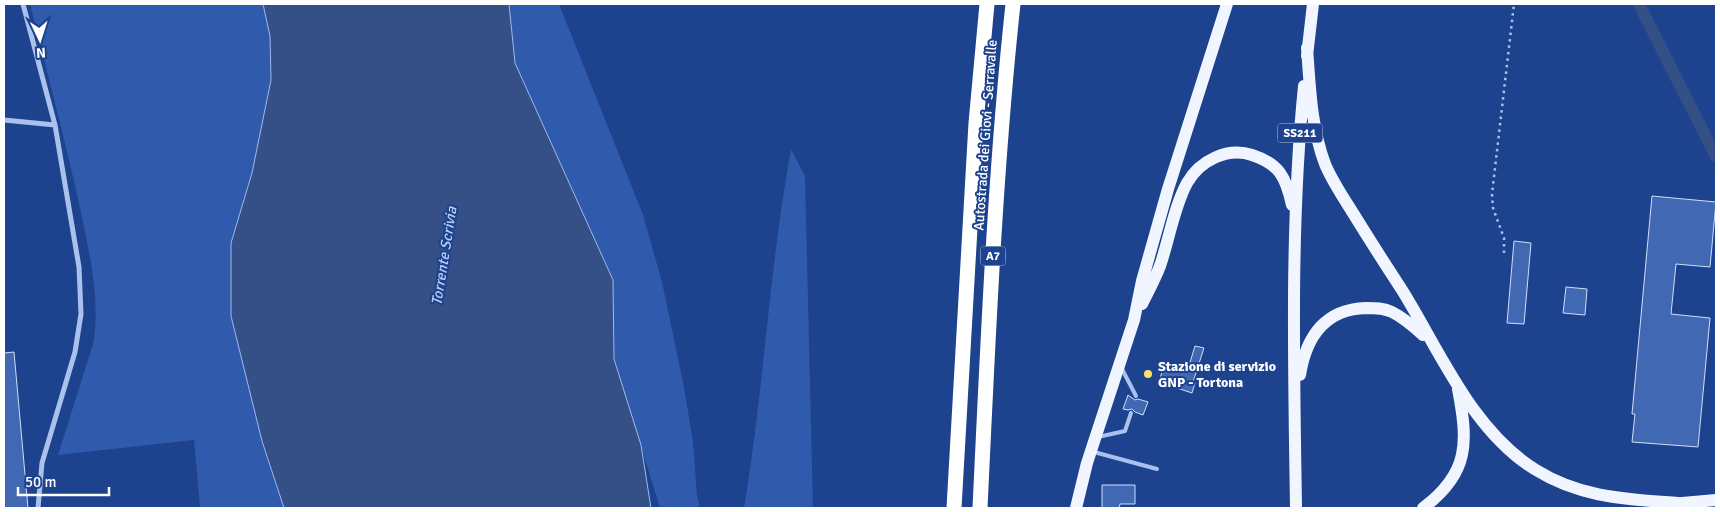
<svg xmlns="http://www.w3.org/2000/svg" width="1720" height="512" font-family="Signika,sans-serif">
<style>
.green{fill:#305aab}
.water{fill:#354f87;stroke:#9ebbef}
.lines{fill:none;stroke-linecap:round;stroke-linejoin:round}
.canal{stroke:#354f87;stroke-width:12}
.building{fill:#4168b3;stroke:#d0def9}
.path{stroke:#abc1ed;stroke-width:2.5;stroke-dasharray:2.5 4;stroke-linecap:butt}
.lane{stroke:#abc1ed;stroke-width:4}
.street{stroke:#abc1ed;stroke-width:5}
.primary{stroke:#f1f5ff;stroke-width:12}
.highway{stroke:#fff;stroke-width:15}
.poi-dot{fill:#fce269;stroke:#1d428e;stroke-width:2}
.labels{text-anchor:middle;stroke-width:4;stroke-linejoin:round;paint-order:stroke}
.shield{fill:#1d428e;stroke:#bbc6dd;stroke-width:1}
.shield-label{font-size:12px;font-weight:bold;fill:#fff}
.street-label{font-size:14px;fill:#fff;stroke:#1d428e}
.poi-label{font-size:14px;font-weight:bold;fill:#fff;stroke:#1d428e;text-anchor:start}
.water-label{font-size:15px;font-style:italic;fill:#b7ccf4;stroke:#1d428e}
</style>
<rect width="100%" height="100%" fill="#1d428e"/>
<path class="green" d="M30 4H263L270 36 271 80 252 173 231 243V316L262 441 284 508H200L194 440 58 455 93 344C101 298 89 253 80 208 65 139 47 72 30 4Z
M509 4H559L643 215 662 282 684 387 693 442 697 495 700 508H660L614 359 613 280 515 63Z
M791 149 805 176 813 508H744C764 389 769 268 791 149Z"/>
<path class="water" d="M263 4H509L515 63 613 280 614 359 641 445 651 508H284L262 441 231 316V243L252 173 271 80 270 36Z"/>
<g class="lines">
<path class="canal" d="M1639 4 1716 157"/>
</g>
<path class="building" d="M1652 196 1716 202 1710 267 1676 264 1671 314 1710 318 1698 447 1632 442 1635 414H1632Z
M1514 241 1531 243 1524 324 1507 323Z
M1566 287 1587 289 1585 315 1563 313Z
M1195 346 1204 348 1193 382 1195 383 1192 393 1159 382 1164 365 1187 372Z
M14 352 28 508H4V353Z
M1128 395 1135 400 1138 399 1148 402 1143 415 1135 412 1132 409 1128 410 1123 409Z
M1102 485H1135V504H1120L1119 508H1102Z"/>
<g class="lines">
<path class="path" d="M1504 253V238L1493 208 1492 194 1514 4"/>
<path class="lane" d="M1122 369 1136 396
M1098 437 1125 431 1131 413
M1094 452 1157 469"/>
<path class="street" d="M23 4 55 125 79 267 81 314 75 352 42 463 38 508
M4 120 55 125"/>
<path class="primary" d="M1307 48C1310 87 1311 127 1325 164 1332 181 1343 197 1353 213 1369 239 1385 264 1402 290 1440 351 1472 431 1536 470 1581 498 1627 499 1678 503
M1307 56 1313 4
M1142 304C1148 292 1155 279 1160 266 1169 240 1174 207 1187 183 1200 160 1228 147 1252 155 1280 164 1286 178 1292 205
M1300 375C1306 337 1325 309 1366 308 1375 308 1384 308 1392 312 1404 318 1413 326 1423 335
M1671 504 1716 500
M1076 508 1087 463 1134 320 1142 281 1168 189 1227 4
M1296 508C1294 368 1290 226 1304 86
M1423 508C1470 473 1468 442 1458 389"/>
<path class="highway" d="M954 508 976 123 987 4
M980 508C988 340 995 171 1013 4"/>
</g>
<circle class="poi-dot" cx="1148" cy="374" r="5"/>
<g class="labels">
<g class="shield">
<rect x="1277.5" y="123.5" width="45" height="19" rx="4"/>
<rect x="980.5" y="246.5" width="25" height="19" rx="4"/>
</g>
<g class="shield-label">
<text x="1300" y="137">SS211</text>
<text x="993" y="260">A7</text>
</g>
<g class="street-label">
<text transform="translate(985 135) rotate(-86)" y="5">Autostrada dei Giovi - Serravalle</text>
</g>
<g class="poi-label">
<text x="1158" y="371">Stazione di servizio<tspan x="1158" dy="16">GNP - Tortona</tspan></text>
</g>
<g class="water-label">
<text transform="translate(444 256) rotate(-81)" y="5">Torrente Scrivia</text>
</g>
</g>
<rect width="1720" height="512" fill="none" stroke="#ffffff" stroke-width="10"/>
<g transform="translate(40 40) rotate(176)" stroke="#1d428e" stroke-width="4" paint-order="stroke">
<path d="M0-4L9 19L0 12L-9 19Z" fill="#ffffff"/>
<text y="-8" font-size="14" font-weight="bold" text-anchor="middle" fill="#ffffff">N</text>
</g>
<path d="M18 487v8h91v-8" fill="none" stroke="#ffffff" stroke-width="2.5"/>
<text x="25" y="487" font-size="15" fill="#ffffff" stroke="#1d428e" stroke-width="4" paint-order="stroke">50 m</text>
</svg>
